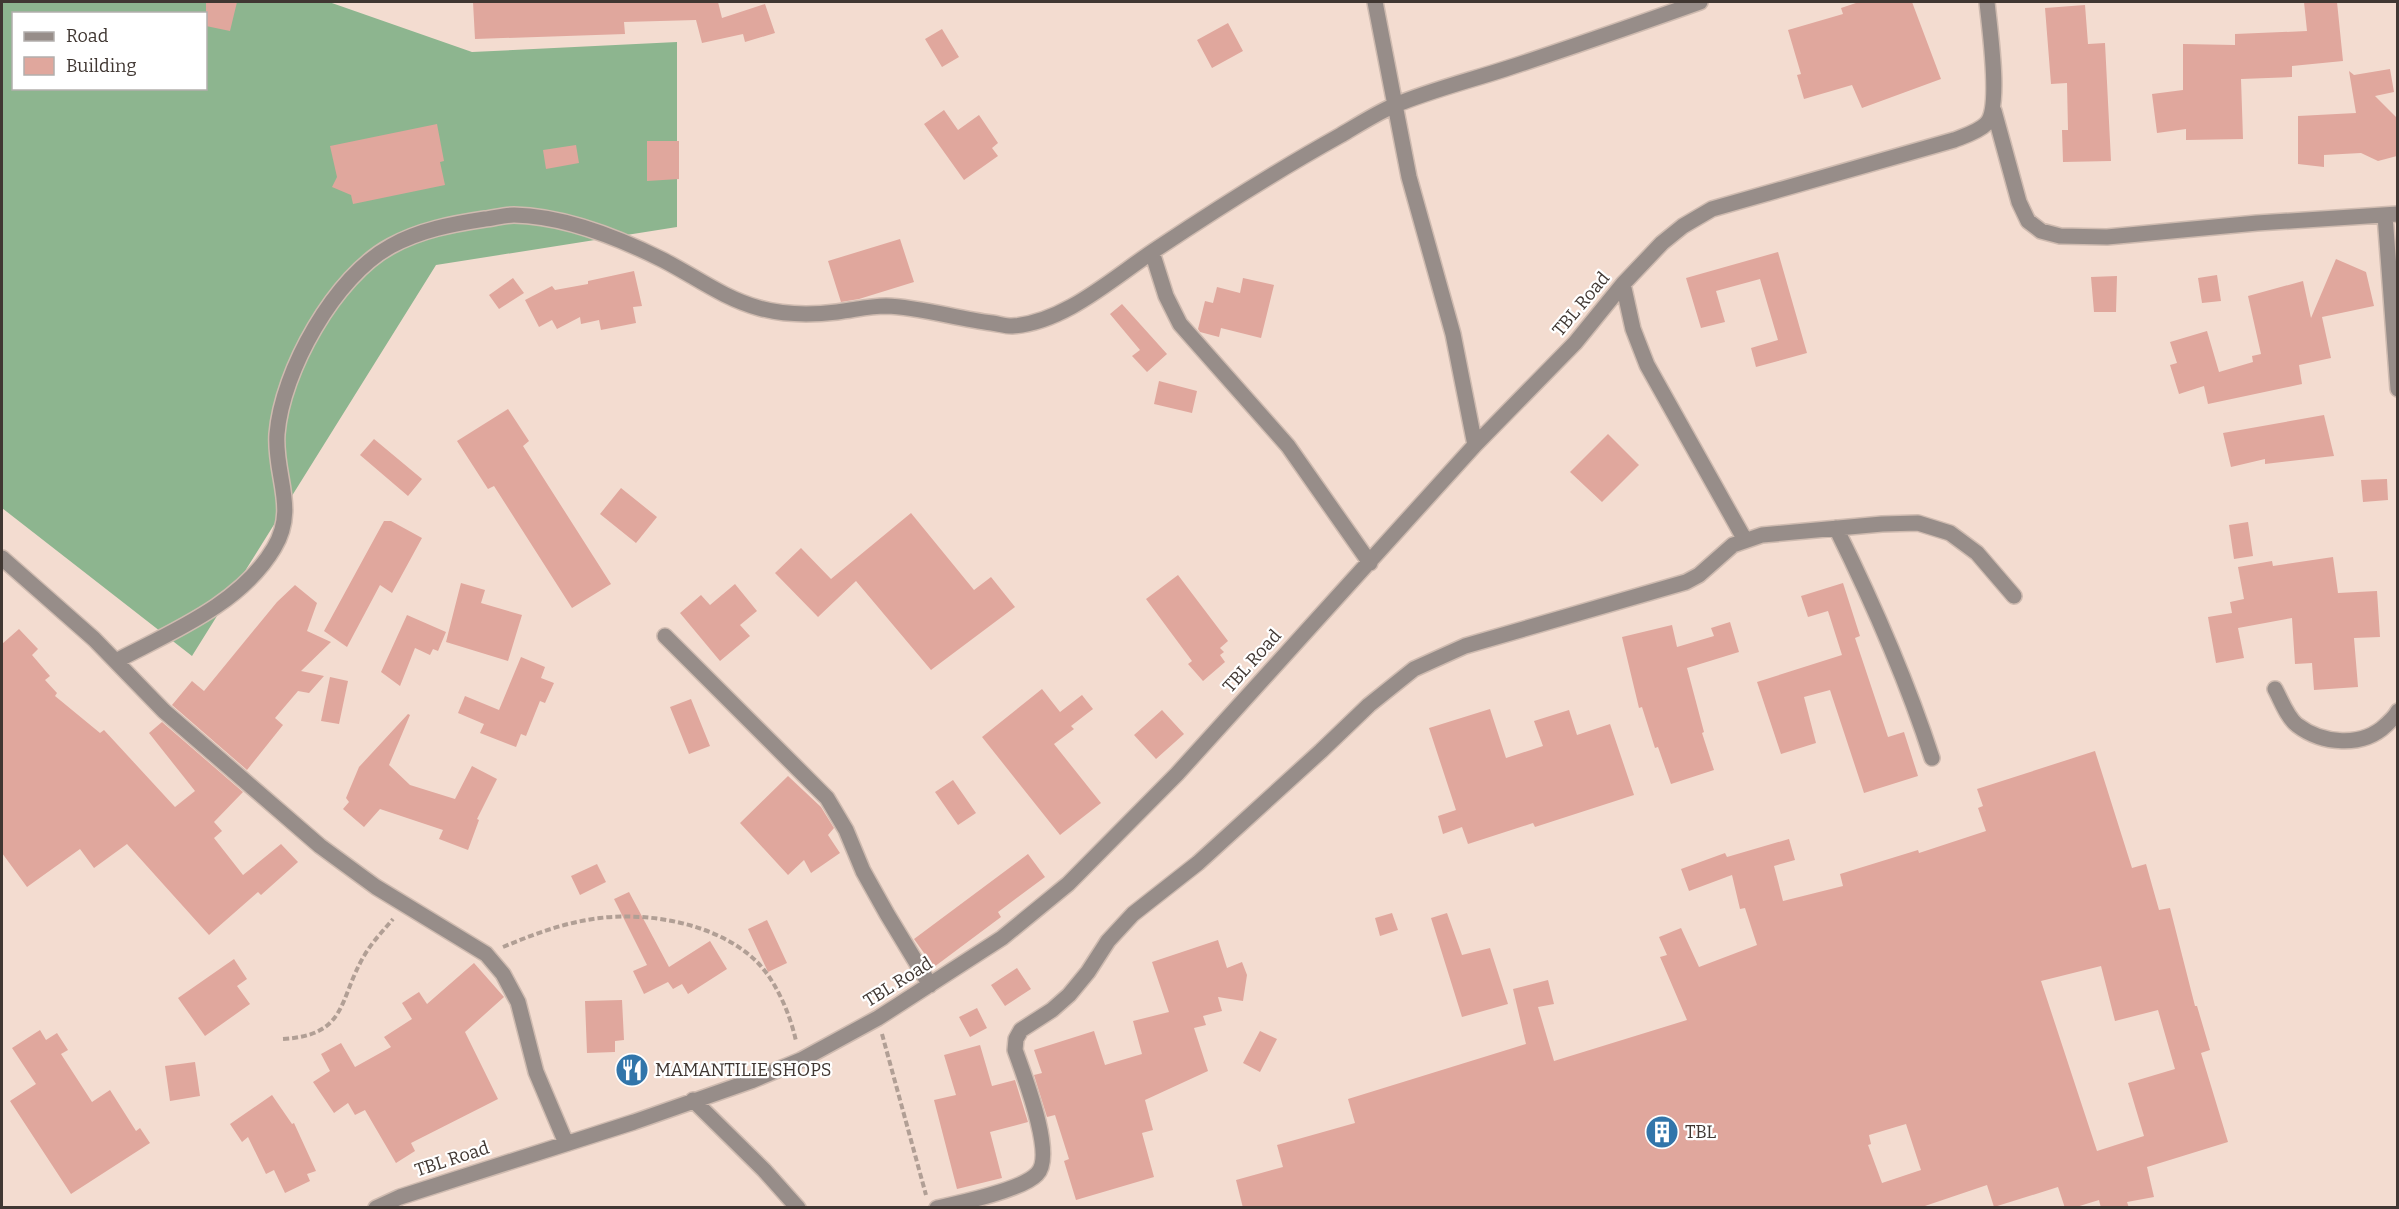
<svg xmlns="http://www.w3.org/2000/svg" width="2399" height="1209" font-family="Bitter,serif">
<style>
.forest{fill:#8db58f;fill-rule:evenodd}
.building{fill:#e0a79d;fill-rule:evenodd}
.lines{fill:none;stroke-linecap:round;stroke-linejoin:round}
.minor-casing{stroke:#cfbbb0;stroke-width:18}
.path{stroke:#b19f95;stroke-width:4;stroke-dasharray:6 3;stroke-linecap:butt}
.minor{stroke:#978d89;stroke-width:15}
.labels{text-anchor:middle;stroke-width:4.5;stroke-linejoin:round;paint-order:stroke}
.street-label{font-size:18px;fill:#403732;stroke:#fff}
.poi-label{font-size:18px;fill:#403732;stroke:#fff;text-anchor:start}
</style>
<rect width="100%" height="100%" fill="#f3dcd0"/>
<path class="forest" d="M2 2H329L472 52 677 42V227L436 265 192 656 2 508ZM14 14H206V88H14Z"/>
<path class="building" d="M206 2H237L230 31 206 26Z
M473 2H718L722 18 765 4 775 33 745 42 743 34 702 43 696 20 624 22 625 34 475 39Z
M1859 2H1912L1941 79 1862 108 1852 85 1804 99 1797 75 1801 74 1788 30 1843 14 1841 8Z
M2304 2H2337L2343 61 2292 66V77L2241 79 2243 139 2186 140V129L2157 133 2152 94 2183 90V44L2235 45V34L2307 31Z
M2085 5 2088 44 2105 43 2111 161 2063 162 2062 130H2068L2067 83 2051 84 2045 8Z
M1228 23 1243 51 1212 68 1197 40Z
M942 29 959 57 942 67 925 39Z
M2390 69 2394 92 2375 96 2397 118V156L2378 161 2361 153 2324 155V167L2298 164V116L2356 113 2349 71 2354 75Z
M944 110 958 130 979 115 998 143 992 148 998 156 964 180 924 124Z
M437 124 444 161 440 162 445 185 353 204 351 195 332 187 337 177 330 146Z
M647 141H679V179L647 181Z
M576 145 579 163 546 169 543 150Z
M900 239 914 282 859 299 841 302 828 261Z
M1778 252 1807 353 1756 367 1751 348 1778 340 1760 279 1716 291 1725 322 1701 328 1686 278Z
M2336 259 2366 272 2374 306 2322 317 2331 358 2299 365 2302 384 2208 404 2204 386 2179 394 2170 365 2177 363 2170 342 2207 331 2219 372 2253 362 2252 356 2261 354 2248 296 2303 281 2311 318Z
M634 271 642 306 633 307 636 323 601 330 599 320 581 324 580 317 557 329 552 320 539 327 525 300 552 286 555 290 588 284V281Z
M2217 275 2221 301 2202 303 2198 278Z
M2117 276 2116 312H2094L2091 277Z
M513 278 524 293 499 309 489 295Z
M1243 278 1274 285 1261 338 1221 328 1219 337 1200 332 1198 329 1205 301 1213 303 1217 287 1240 293Z
M1122 304 1167 354 1147 372 1132 356 1140 350 1110 314Z
M1159 381 1197 391 1192 413 1154 404Z
M508 409 529 441 523 446 611 584 572 608 494 486 488 489 457 441Z
M2324 415 2334 456 2265 464V459L2231 467 2223 433Z
M1608 434 1639 465 1602 502 1570 472Z
M374 439 422 479 408 496 360 455Z
M2387 479 2388 500 2363 502 2361 480Z
M621 488 657 517 636 543 600 514Z
M911 513 974 590 991 577 1015 607 931 670 856 581 818 617 775 573 801 548 831 579Z
M384 521H391L422 538 392 593 380 585 347 647 324 631Z
M2248 522 2253 556 2234 559 2229 525Z
M2333 557 2338 593 2377 591 2380 637 2354 638 2358 687 2314 690 2312 663 2295 664 2292 618 2238 628 2244 658 2216 663 2208 617 2232 613 2230 602 2244 599 2238 567 2272 561 2273 566Z
M1178 575 1228 641 1220 648 1224 652 1220 655 1225 662 1203 681 1188 664 1192 661 1146 599Z
M461 583 485 590 481 603 522 615 508 661 446 642Z
M1843 583 1860 636 1855 638 1888 737 1904 732 1918 776 1864 793 1830 690 1804 697 1816 743 1781 754 1757 682 1842 655 1828 611 1808 617 1801 596Z
M735 584 757 611 740 625 750 636 720 661 680 613 701 595 710 605Z
M295 585 317 603 307 631 331 642 301 671 324 676 309 693 298 691 275 718 283 725 247 770 172 705 192 681 204 691 277 602Z
M407 615 446 632 438 651 433 649 430 655 415 648 400 686 381 672Z
M1730 622 1739 652 1687 668 1704 732 1702 733 1714 770 1671 784 1658 747 1655 748 1642 707 1639 708 1622 637 1672 625 1677 647 1714 636 1711 628Z
M19 629 38 649 32 655 50 676 45 680 57 693 55 696 100 733 104 730 175 807 195 791 149 733 162 722 243 792 214 822 222 831 214 838 243 875 281 844 298 862 261 895 258 892 209 935 127 844 94 868 80 849 27 887 2 853V644Z
M521 657 545 667 541 678 554 683 545 703 540 701 526 736 521 734 516 747 480 733 484 724 458 713 465 696 499 710Z
M330 677 348 681 339 724 321 721Z
M1042 689 1060 712 1082 695 1093 709 1071 726 1074 729 1054 744 1101 803 1060 835 982 737Z
M691 699 710 746 689 754 670 707Z
M1490 709 1506 758 1543 746 1534 721 1569 710 1577 735 1610 724 1634 795 1535 827 1533 823 1468 844 1462 827 1443 834 1438 816 1456 810 1429 728Z
M1162 710 1184 734 1156 759 1134 735Z
M408 714 410 715 389 765 410 785 455 799 472 766 497 779 477 819 479 820 468 850 439 839 443 830 380 809 364 827 343 809 349 802 346 798 359 767Z
M2095 751 2132 868 2146 864 2159 910 2170 908 2195 1006H2197L2210 1050 2201 1053 2228 1142 2147 1167 2154 1197 2127 1202 2129 1208H2101L2099 1200 2073 1208H2065L2058 1187 1994 1207 1987 1185 1919 1208H1243L1236 1180 1283 1167 1277 1145 1355 1123 1348 1099 1526 1044 1513 989 1548 980 1554 1004 1538 1007 1554 1061 1687 1020 1660 957 1667 955 1659 937 1681 928 1699 967 1757 945 1745 908 1740 909 1732 875 1689 891 1681 869 1725 853 1727 857 1789 839 1795 860 1774 866 1783 901 1843 886 1840 874 1918 850 1919 853 1986 831 1978 808 1983 806 1977 789ZM2101 966 2115 1021 2158 1010 2175 1069 2128 1083 2144 1136 2097 1151 2041 981ZM1906 1124 1921 1170 1882 1183 1868 1145 1871 1144 1869 1135Z
M788 776 821 807 834 828 828 835 840 853 811 873 804 860 788 875 740 823Z
M953 780 976 813 958 825 935 792Z
M1028 854 1045 877 998 912 1001 917 934 967 914 939Z
M597 864 606 882 580 895 571 876Z
M629 892 669 967 710 941 727 969 688 994 682 984 673 989 668 982 644 994 633 971 647 965 614 899Z
M1392 913 1398 930 1380 936 1375 918Z
M1447 913 1462 955 1490 948 1508 1004 1462 1017 1431 918Z
M767 920 787 963 768 972 748 929Z
M1218 940 1227 968 1242 962 1247 975 1243 1001 1218 997 1222 1011 1203 1016 1206 1025 1194 1028 1208 1071 1145 1100 1153 1130 1142 1133 1154 1177 1076 1200 1064 1161 1069 1159 1055 1115 1047 1117 1034 1075 1042 1073 1034 1050 1094 1031 1105 1065 1142 1054 1133 1021 1169 1012 1152 962Z
M234 959 247 979 237 986 250 1004 205 1036 178 998Z
M474 963 504 997 465 1032 498 1099 411 1143 415 1151 396 1163 365 1110 355 1115 348 1103 334 1113 313 1082 330 1071 321 1054 341 1043 355 1067 391 1047 384 1037 412 1019 402 1003 419 992 427 1004Z
M1017 968 1031 989 1005 1006 991 985Z
M622 1000 624 1040 615 1041V1052L587 1053 585 1001Z
M977 1008 987 1028 970 1037 959 1017Z
M40 1030 46 1040 57 1033 68 1050 61 1054 92 1102 110 1090 136 1131 140 1128 150 1143 71 1194 10 1101 36 1084 12 1048Z
M1260 1031 1277 1039 1260 1072 1243 1063Z
M980 1045 992 1086 1015 1080 1028 1122 990 1132 1002 1178 957 1189 934 1100 956 1095 944 1055Z
M195 1062 200 1096 170 1101 165 1066Z
M272 1095 292 1124 294 1123 316 1171 307 1174 310 1181 285 1193 274 1170 266 1174 248 1137 242 1142 230 1124Z"/>
<g class="lines">
<defs>
<path id="minor" d="M1375 2 1409 177 1453 334 1475 445
M1994 111 2019 202 2028 221 2041 231 2060 236 2107 237 2257 223 2398 214
M2385 215 2398 389
M1152 252 1166 296 1180 324 1288 446 1370 563
M1623 284 1633 329 1647 365 1745 540
M1836 528C1873 603 1906 678 1932 758
M2 558 94 639 164 711 320 846 376 887 486 954 503 974 518 1002 536 1072 566 1143
M665 636 827 798 846 830 863 871 887 914 930 985
M116 661C171 632 241 604 274 548 298 508 274 476 277 434 282 371 335 276 391 246 420 230 452 224 485 219 494 218 504 215 514 215 563 216 619 238 663 260 696 277 723 298 759 308 784 315 812 315 837 312 854 310 869 306 886 306 921 307 957 319 992 323 999 324 1005 326 1012 326 1065 323 1115 276 1158 248 1218 208 1278 170 1341 135 1358 125 1375 114 1393 106 1428 91 1468 81 1505 69 1570 48 1635 25 1700 2
M2275 689C2281 700 2287 717 2297 725 2322 744 2362 748 2386 725 2391 720 2395 717 2398 711
M693 1100 764 1170 798 1208
M376 1208 400 1197 634 1122 751 1081 801 1060 878 1018 1002 938 1068 884 1177 774 1475 445 1575 343 1623 284 1662 243 1683 226 1712 209 1954 140C1964 136 1978 132 1986 124 2002 109 1989 25 1987 2
M937 1208C960 1203 1022 1190 1037 1174 1056 1156 1023 1073 1015 1050L1016 1039 1021 1030 1052 1010 1069 995 1088 972 1108 941 1133 914 1198 863 1321 751 1369 705 1414 669 1465 646 1686 582 1699 575 1733 545 1762 535 1882 524 1918 523 1950 533 1977 553 2014 596"/>
</defs>
<use href="#minor" class="minor-casing"/>
<path class="path" d="M503 947C534 934 566 922 600 918 651 912 717 924 755 960 776 980 790 1014 796 1041
M882 1034 926 1195
M283 1039C348 1035 338 1000 364 956 372 942 383 931 393 919"/>
<use href="#minor" class="minor"/>
</g>
<defs>
<symbol id="restaurant-disc" viewBox="-11 -11 22 22"><circle r="9.5" fill="#3175aa" stroke="#fff"/><path d="M-5-6h1v4h1v-4h1v4h1v-4h1v5L-1.5 .5V6h-2V.5L-5-1ZM5-6V6H3V1.5H1.5Q1.5-4 5-6Z" fill="#fff"/></symbol>
<symbol id="building-disc" viewBox="-11 -11 22 22"><circle r="9.5" fill="#3175aa" stroke="#fff"/><path d="M-4-6H4V6H1V3H-1V6H-4ZM-2.5-4.3h1.7v1.8h-1.7ZM.8-4.3h1.7v1.8H.8ZM-2.5-1h1.7V.8h-1.7ZM.8-1h1.7V.8H.8Z" fill="#fff"/></symbol>
</defs>
<g fill-rule="evenodd">
<use href="#restaurant-disc" x="613" y="1051" width="38" height="38"/>
<use href="#building-disc" x="1643" y="1113" width="38" height="38"/>
</g>
<g class="labels">
<g class="street-label">
<text transform="translate(1581 304) rotate(-50)" y="6">TBL Road</text>
<text transform="translate(1252 661) rotate(-48)" y="6">TBL Road</text>
<text transform="translate(898 982) rotate(-32)" y="6">TBL Road</text>
<text transform="translate(452 1159) rotate(-18)" y="6">TBL Road</text>
</g>
<g class="poi-label">
<text x="655" y="1076">MAMANTILIE SHOPS</text>
<text x="1685" y="1138">TBL</text>
</g>
</g>
<rect width="2399" height="1209" fill="none" stroke="#403732" stroke-width="6"/>
<rect x="12" y="12" width="195" height="78" fill="#ffffff" stroke="#b3afad" stroke-width="1.5"/>
<rect x="24" y="32" width="30" height="9" fill="#978d89" stroke="#b3afad" stroke-width="1.5"/>
<text x="66" y="42" font-size="18" fill="#403732">Road</text>
<rect x="24" y="57" width="30" height="18" fill="#e0a79d" stroke="#b3afad" stroke-width="1.5"/>
<text x="66" y="72" font-size="18" fill="#403732">Building</text>
</svg>
